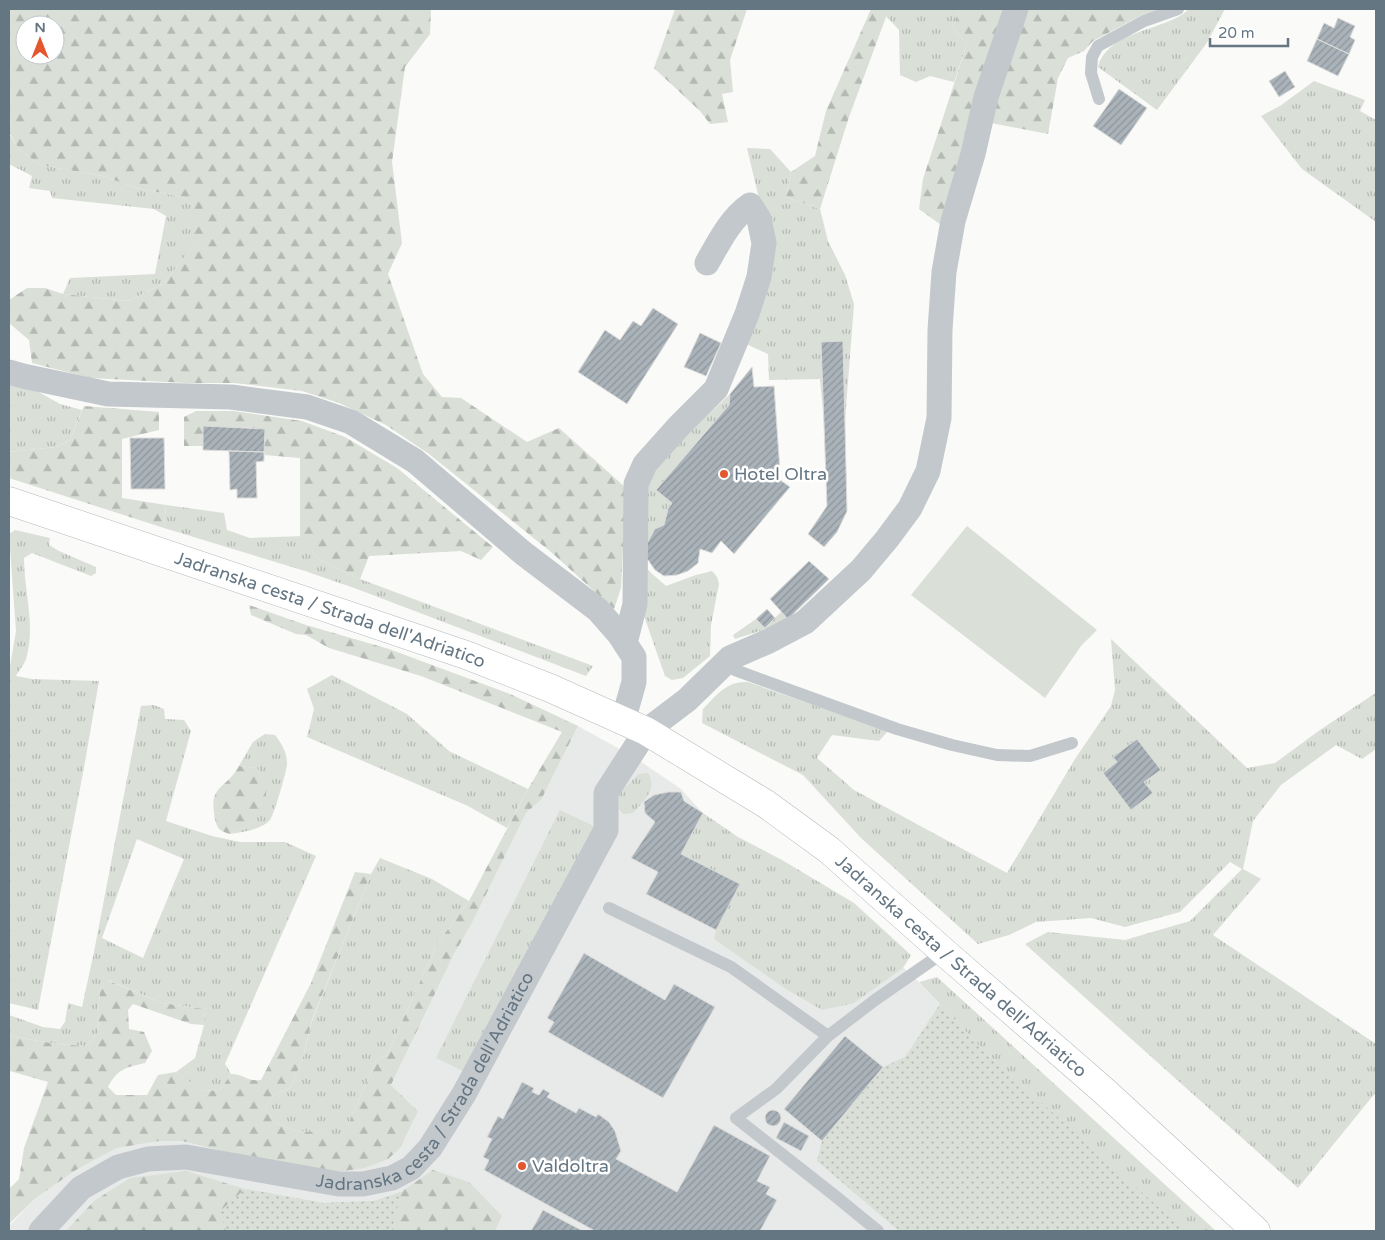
<svg xmlns="http://www.w3.org/2000/svg" width="1385" height="1240" font-family="'Varela Round',sans-serif">
<style>
.built{fill:#e8e9e9}
.grass{fill:url(#grass-tufts);fill-rule:evenodd}
.forest{fill:url(#forest-firs);fill-rule:evenodd}
.park{fill:url(#park-dots)}
.garden{fill:#dadfd7}
.building{fill:url(#building-hatch);stroke:#dcdcda}
.lines{fill:none;stroke-linecap:round;stroke-linejoin:round}
.secondary-casing{stroke:#b3babf;stroke-width:29}
.lane{stroke:#c3c8cc;stroke-width:12}
.street{stroke:#c3c8cc;stroke-width:25}
.secondary{stroke:#fff;stroke-width:28}
.poi-dot{fill:#e4572e;stroke:#fff;stroke-width:2}
.labels{text-anchor:middle;stroke-width:5;stroke-linejoin:round;paint-order:stroke}
.poi-label{font-size:18px;fill:#657683;stroke:#fff;text-anchor:start}
.street-label{font-size:18px;fill:#657683;stroke:#fff}
</style>
<defs>
<pattern id="grass-tufts" width="24" height="20" patternUnits="userSpaceOnUse" patternTransform="scale(1.25)"><rect width="24" height="20" fill="#dadfd7"/><path d="M3 7l-1-3M5 7V3M7 7l1-3M15 17l-1-3M17 17v-4M19 17l1-3" fill="none" stroke="#b4b9b4"/></pattern>
<pattern id="forest-firs" width="22" height="20" patternUnits="userSpaceOnUse" patternTransform="scale(1.25)"><rect width="22" height="20" fill="#dadfd7"/><path d="M5 1l3.5 6h-7zM16 11l3.5 6h-7z" fill="#b4b9b4"/></pattern>
<pattern id="park-dots" width="8" height="8" patternUnits="userSpaceOnUse" patternTransform="scale(1.25)"><rect width="8" height="8" fill="#dadfd7"/><path d="M2 2h.1M6 6h.1" fill="none" stroke="#b4b9b4" stroke-width="1.8" stroke-linecap="round"/></pattern>
<pattern id="building-hatch" width="6" height="6" patternUnits="userSpaceOnUse" patternTransform="scale(1.25)"><rect width="6" height="6" fill="#aab3b9"/><path d="M-1 1l2-2M0 6l6-6M5 7l2-2" fill="none" stroke="#8e969c"/></pattern>
</defs>
<rect width="100%" height="100%" fill="#fafaf8"/>
<path class="built" d="M578 726 634 757 681 789 759 875 854 928 911 974 985 1052 1185 1231H9V1226L36 1198 76 1170 117 1148 159 1141H182L218 1150 418 1111 391 1085 454 954 472 923 526 813 541 800Z"/>
<path class="grass" d="M889 9H959L953 28 967 44 954 82 930 76 916 82 900 75 899 30 886 16Z
M1189 9H1225L1206 44 1157 110 1098 67C1106 35 1151 31 1176 18 1181 16 1185 12 1189 9Z
M1314 81 1365 100 1360 111 1376 120V222L1302 169 1261 116 1280 106Z
M10 135 19 150 41 165 103 176 136 188 183 197 194 207V245L163 284 128 301 63 294 70 278 155 274 166 216 154 209 52 198 50 191 29 188 32 176 9 164V137Z
M747 148 770 149 791 172 786 197 820 209 828 241 845 275 854 304 845 421 824 423 820 379 769 380 768 354 744 343 760 203Z
M9 383 35 390 60 404 82 410 70 440 56 447 9 452Z
M730 394 729 405 656 490 672 503 668 510 664 525 655 529 645 547 644 483 657 462Z
M166 505 224 513 227 530 250 538 304 536 318 559 360 579 593 666 586 676 357 589 305 571 164 528Z
M15 530 50 538 49 545 59 551 96 567V573L91 576 32 553 24 558C24 592 36 626 26 659 24 665 19 670 16 676L32 679 99 681 85 762 38 1010 9 1003V672L16 631 9 534Z
M642 565 666 586 696 575 712 571 717 577 719 584 711 625 710 656 683 678 672 680 665 676 644 616Z
M782 611 788 619 766 629 735 639 733 635 756 619 765 628Z
M1111 639 1247 768 1275 763 1320 730 1374 694H1376V749L1362 759 1336 745 1281 785 1253 821 1243 869 1261 879 1213 935 1376 1044V1092L1298 1188 1025 944 1048 932 1125 940 1190 921 1242 869 1230 862 1180 912 1125 927 1091 918 1036 922 1009 935 978 944 861 838 803 775 702 723 703 709C717 695 726 681 748 682L888 731 879 741 832 735 817 758 854 790 1007 873 1075 759 1111 706 1115 690ZM1137 739 1161 770 1144 782 1152 793 1131 810 1103 773 1117 762 1113 757Z
M332 675 407 714 449 751 528 789 507 828 468 806 307 737 314 709 307 689Z
M154 705 164 709 165 719 184 720 191 731 166 821 212 836 240 842H285L316 856 225 1064 231 1074 220 1090 202 1091 176 1072 195 1058 204 1025 205 1009 162 1003 108 980 100 990 98 1013 99 1032 86 1046 57 1044 9 1036V1015L43 1027 60 1029 65 1022 68 1003 82 1007 94 952 141 706ZM137 839 184 859 143 958 102 938Z
M265 734 275 735C282 744 287 752 287 764 287 770 274 815 270 820 261 830 242 832 230 834L253 822 257 768 239 766 253 742Z
M648 773C658 790 644 800 633 813L623 814 618 808 619 794 638 774Z
M560 810 596 827 467 1073 436 1058Z
M703 813 738 837 782 860 854 903 911 955 903 968 854 1003 822 1010 786 989 714 939 716 930 740 884 681 854Z
M380 858 432 879 469 901 437 944 387 1055 376 1061 344 1134 297 1131 275 1123 265 1107 274 1095 290 1088 302 1061 312 1021 371 874Z
M937 977 1216 1231H1184L985 1052 919 982Z"/>
<path class="forest" d="M9 9H431L430 34 405 67 392 162 402 243 388 274 423 374 442 397 461 398 527 442 559 428 626 488 621 588 614 609 551 552 429 454 386 425 339 403 302 391 234 383H187L90 378 32 363 29 340 9 323V300L27 288H45L63 294 128 301 163 284 194 245V207L183 197 136 188 103 176 41 165 19 150 9 132ZM25 25H55V55H25Z
M675 9H747L730 60 733 92 722 94 728 122 710 124 700 111 654 68Z
M871 9H889L849 117 820 209 786 197 791 172 815 156 826 111Z
M959 9H1007L941 225 919 209 923 179 967 44 953 28Z
M1029 9H1162L1142 15 1093 41 1084 51 1068 58 1058 78 1048 134 991 123 1004 76Z
M84 406 159 412V430L122 439V498L166 505 164 528 9 478V452L56 447 70 440Z
M196 411H234L302 421 345 437 397 468 493 547 481 560 461 551 369 556 360 579 318 559 304 537 300 536V458L265 455 258 428 216 427 206 446H184V417Z
M249 605 306 625 389 649 510 694 578 726 541 800 526 813 472 923 454 954 391 1085 418 1111 400 1148 388 1159 365 1168 335 1172 218 1150 182 1141H159L117 1148 76 1170 36 1198 9 1224V1189L19 1179 24 1148 48 1082 10 1071 9 1073V1036L57 1044 86 1046 99 1032 98 1013 100 990 107 980 162 1003 205 1009 204 1025 191 1024 133 1004 128 1010 129 1029 144 1032 152 1051 145 1063C127 1067 117 1069 108 1087L116 1095H147L158 1075 176 1072 203 1091 220 1090 231 1074C245 1074 246 1082 261 1080L311 983 355 872 371 874 312 1020 302 1061 290 1088 274 1095 265 1107 275 1123 297 1131 344 1134 376 1061 387 1055 437 944 469 901 528 789 562 732 421 676 329 648 306 635 296 634 251 615Z
M239 766 257 768 268 778 265 802 253 822 230 834C220 831 217 829 215 819 208 784 225 791 239 766Z
M433 1170 469 1182 502 1216 495 1231H66L94 1201 130 1178 186 1171 245 1189 323 1203 374 1201 401 1192Z"/>
<path class="park" d="M940 1004 985 1052 1185 1231H899L817 1161 822 1141 883 1067 905 1057Z
M245 1189 323 1203 374 1201 401 1192 392 1231H226L220 1211Z"/>
<path class="garden" d="M967 526 1097 630 1081 646 1045 698 911 595Z"/>
<path class="building" d="M1338 18 1355 26 1350 37 1355 40 1349 54 1317 39 1324 23 1334 28Z
M1317 39 1349 54 1338 76 1307 61Z
M1285 71 1295 87 1279 97 1269 81Z
M1119 89 1147 108 1121 145 1093 126Z
M653 308 678 324 627 404 578 372 605 330 620 340 633 321 641 326Z
M700 333 721 343 706 376 684 367Z
M843 341 847 511 837 532 824 547 808 534 827 506 821 342Z
M752 367 754 387 774 386 780 471 776 477 790 487 734 554 721 541 712 553 700 549 698 563 688 571 677 575 664 576 655 570 646 557 645 547 655 529 664 525 668 509 672 503 656 490 729 405 730 394Z
M203 426 265 429 264 452 203 450Z
M130 438H164L165 489H131Z
M229 451 264 452V461L256 462 257 498H237V489L230 490Z
M809 561 829 579 788 619 770 599Z
M767 609 775 618 765 628 756 619Z
M1137 739 1161 770 1144 782 1153 793 1131 810 1103 773 1117 762 1113 757Z
M668 792H681L684 801 703 813 681 854 740 884 716 930 646 894 658 872 631 858 655 822 645 813 644 802 654 795Z
M584 953 665 1000 674 984 715 1007 663 1098 548 1032 554 1022 547 1018Z
M845 1036 883 1067 822 1141 784 1109Z
M522 1082 534 1088 532 1092 539 1095 543 1089 550 1093 547 1097 576 1113 579 1108 596 1117 598 1114 609 1122 615 1131 621 1151 616 1159 677 1192 714 1125 770 1156 757 1181 770 1187 766 1194 777 1200 760 1231H595L484 1170 489 1160 483 1157 492 1139 487 1137 498 1116 503 1119Z
M765 1118a8 8 0 1 1 16 0a8 8 0 1 1-16 0Z
M784 1122 809 1136 801 1151 776 1138Z
M543 1210 583 1231H531Z"/>
<g class="lines">
<defs>
<g id="secondary">
<path id="s2" d="M9 501 466 655 550 688 646 731 766 804 829 850 944 952 1103 1090 1256 1231"/>
</g>
</defs>
<use href="#secondary" class="secondary-casing"/>
<path class="lane" d="M1099 99 1091 73 1092 57 1098 46 1144 21 1178 9
M725 662 735 670 897 729 952 745 997 755 1030 756 1072 743
M609 908 731 967 828 1036
M878 1231 834 1195 736 1118 776 1089 828 1036 875 1000 944 952"/>
<g class="street">
<path d="M9 372 23 376 108 394 231 397 307 407 351 422 415 461 523 553 598 610 619 634 634 657V682L623 721"/>
<path d="M625 643 635 604 636 484 645 464 679 426 716 389 747 314 759 277 764 243 759 219 750 205C730 219 719 242 707 263"/>
<path id="s1" d="M41 1231 81 1188 118 1167 148 1159 186 1157 339 1184H363L392 1178 411 1168 430 1148 464 1094 606 830V793L646 731 687 700 730 658 769 641 805 622 861 570 887 539 910 508 928 471 939 418 940 330 944 272 953 221 973 154 986 97 1016 9"/>
</g>
<use href="#secondary" class="secondary"/>
</g>
<g class="poi-dot">
<circle cx="724" cy="474" r="5"/>
<circle cx="522" cy="1166" r="5"/>
</g>
<g class="labels">
<g class="poi-label">
<text x="734" y="480">Hotel Oltra</text>
<text x="532" y="1172">Valdoltra</text>
</g>
<g class="street-label">
<text dy="6" stroke="none"><textPath href="#s2" startOffset="339">Jadranska cesta / Strada dell'Adriatico</textPath></text>
<text dy="6" stroke="none"><textPath href="#s2" startOffset="1072">Jadranska cesta / Strada dell'Adriatico</textPath></text>
<text dy="6" stroke="none"><textPath href="#s1" startOffset="466">Jadranska cesta / Strada dell'Adriatico</textPath></text>
</g>
</g>
<rect width="1385" height="1240" fill="none" stroke="#657683" stroke-width="20"/>
<g transform="translate(40 40)"><circle r="24" fill="#ffffff" stroke="#c1c8cd"/>
<path d="M0-4L9 19L0 12L-9 19Z" fill="#e4572e"/>
<text y="-8" font-size="14" font-weight="bold" text-anchor="middle" fill="#657683">N</text>
</g>
<path d="M1210 38v8h78v-8" fill="none" stroke="#657683" stroke-width="2.5"/>
<text x="1218" y="38" font-size="15" fill="#657683" stroke="#ffffff" stroke-width="4" paint-order="stroke">20 m</text>
</svg>
